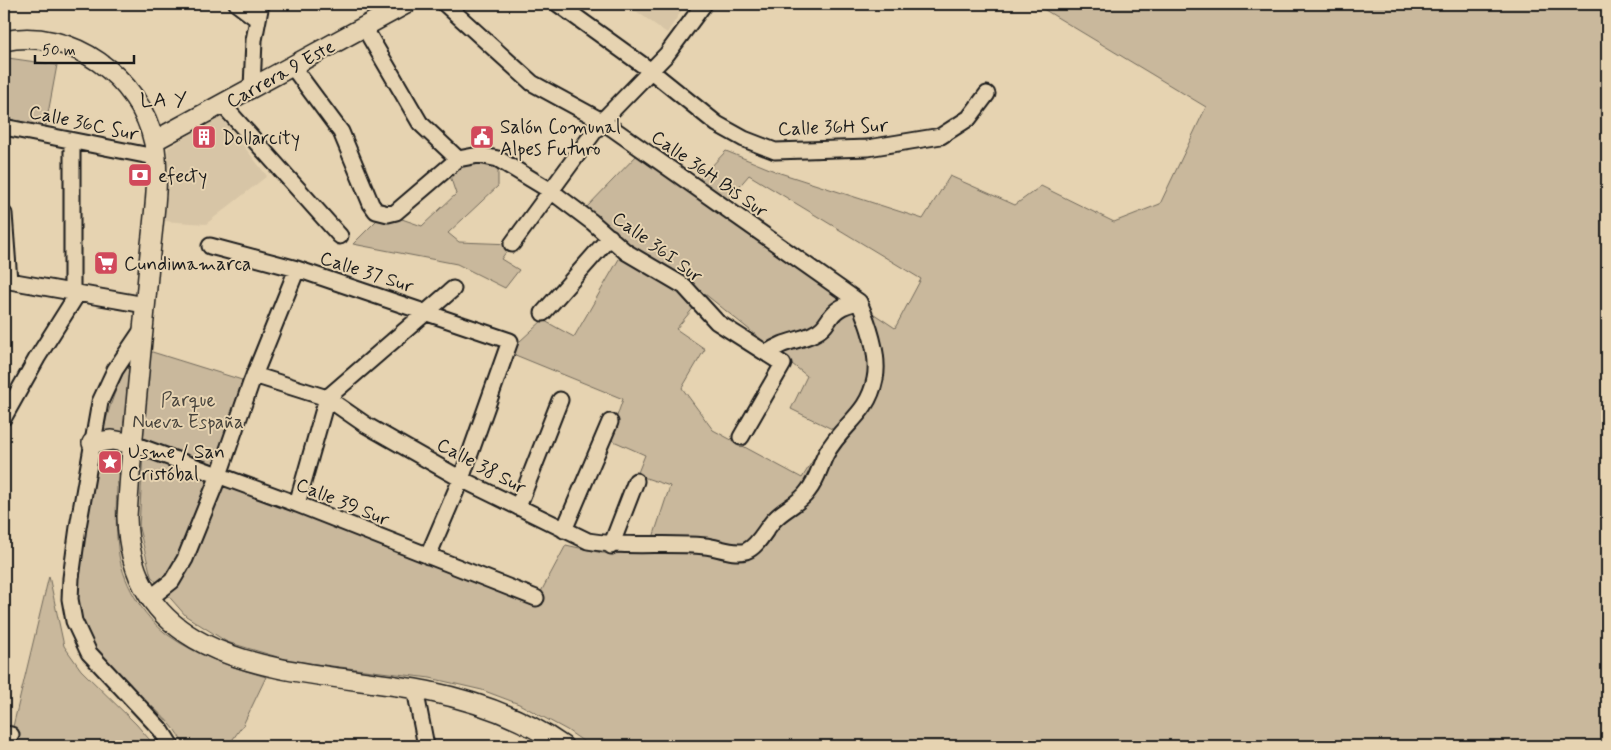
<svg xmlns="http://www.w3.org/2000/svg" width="1611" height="750" font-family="Mynerve,sans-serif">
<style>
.built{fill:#d7c5a6}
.green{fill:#c9b89c;stroke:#726a5c;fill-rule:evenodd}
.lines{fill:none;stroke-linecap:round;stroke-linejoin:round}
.minor-casing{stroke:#1c1c1c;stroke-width:19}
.major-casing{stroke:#1c1c1c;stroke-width:22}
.minor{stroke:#e6d3b1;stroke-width:15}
.major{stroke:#e6d3b1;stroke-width:19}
.labels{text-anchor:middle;stroke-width:4;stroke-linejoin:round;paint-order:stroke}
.street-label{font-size:19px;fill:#1c1c1c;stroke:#e6d3b1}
.poi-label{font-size:19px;fill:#1c1c1c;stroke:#e6d3b1;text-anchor:start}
.park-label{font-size:19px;fill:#47433c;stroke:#e6d3b1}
.neighbourhood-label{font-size:20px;letter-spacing:1px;fill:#1c1c1c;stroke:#e6d3b1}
</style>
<rect width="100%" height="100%" fill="#e6d3b1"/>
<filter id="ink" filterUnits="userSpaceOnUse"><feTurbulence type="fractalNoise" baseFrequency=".02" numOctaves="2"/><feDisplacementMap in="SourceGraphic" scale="10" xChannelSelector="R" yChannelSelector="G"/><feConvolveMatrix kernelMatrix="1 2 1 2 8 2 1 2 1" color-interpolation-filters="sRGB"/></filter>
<g filter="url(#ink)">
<path class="built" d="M626 4H686L667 33Z
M220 116 267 176 206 224 163 221 168 148Z"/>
<path class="green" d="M1035 4H1607V746H590L567 730 519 704 482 690 430 678 291 661 227 642 186 616 151 576 139 528 143 453 536 601 566 545 602 553H648L670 486 637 475 645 455 609 439 623 399 508 352 543 320 574 337 627 245 586 208 639 153 689 190 726 151 777 172 923 219 950 176 1015 205 1041 186 1114 222 1160 204 1206 107ZM749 175 921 279 895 328 719 210ZM705 294 807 376 791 409 832 429 802 478 713 430 682 388 705 349 676 329Z
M8 58 57 65 45 130 4 122V59Z
M473 161 498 165V186L448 233 459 242 512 244 501 259 519 270 505 288 457 264 353 244 379 218H399L422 226 456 194 450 176 458 168Z
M149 351 242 380 217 465 143 439Z
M134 354C126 416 111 486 118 548 121 580 142 616 168 635 197 656 232 667 266 677L243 725 228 746H185C180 739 176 730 170 724 142 693 106 675 87 637 83 629 78 617 77 608 73 583 81 553 86 529 96 470 101 406 134 354Z
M49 576 64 646 81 670 136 724 155 746H4V734L11 735Z"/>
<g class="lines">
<defs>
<path id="minor" d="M237 4 257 19
M445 4 532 83 602 121 859 302
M558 4 651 71 717 124 744 139 775 151 868 148 941 136 969 118 987 94
M364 27 420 123 458 159
M292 66 341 132 371 204 376 211 388 214 396 212 458 159 479 155 498 159 551 191 592 222 626 252 684 286 717 322 783 364 741 437
M252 88 254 40 261 4
M222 104 340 236
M4 127 155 157
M4 214 9 281
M512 244 602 121 667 54 704 4
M210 246 297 269 510 341 461 479 428 556
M4 280 145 305
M72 292V141
M543 313 610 237
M144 327 115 370 100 402 78 527 71 578 70 599 74 621 89 653 161 730 171 746
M767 353C785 340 796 342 813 334 834 325 824 308 859 302
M254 375 327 398 366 425 461 479 588 541C627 548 666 542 705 546 717 547 734 555 746 551 759 546 766 527 776 518 786 508 800 503 808 491 817 480 820 466 826 454 842 424 868 415 875 379 880 355 868 323 859 302
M4 417 37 358 78 293
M133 444 297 504 536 598
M297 504 327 398 453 289
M518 507 560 400
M564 530 610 422
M611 546 636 481
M149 599 172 581 185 559 219 475 251 383 297 269
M415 689 426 746
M4 734 11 735"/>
<path id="major" d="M4 41C71 27 140 77 154 143 161 176 152 229 149 264 142 348 132 432 127 517 131 680 310 668 427 691 476 701 523 718 563 746
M154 141 406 4
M92 443 112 440 133 444"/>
</defs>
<use href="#minor" class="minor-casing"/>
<use href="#major" class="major-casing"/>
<use href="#minor" class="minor"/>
<use href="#major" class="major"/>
</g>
</g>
<defs>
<symbol id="building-square" viewBox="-11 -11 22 22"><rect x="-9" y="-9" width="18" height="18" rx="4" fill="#d1495b" stroke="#e6d3b1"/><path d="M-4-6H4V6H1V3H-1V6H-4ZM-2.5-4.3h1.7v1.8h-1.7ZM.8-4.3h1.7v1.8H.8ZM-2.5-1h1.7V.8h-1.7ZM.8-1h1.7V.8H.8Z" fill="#fff"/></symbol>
<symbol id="civic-square" viewBox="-11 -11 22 22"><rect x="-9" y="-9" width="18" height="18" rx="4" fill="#d1495b" stroke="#e6d3b1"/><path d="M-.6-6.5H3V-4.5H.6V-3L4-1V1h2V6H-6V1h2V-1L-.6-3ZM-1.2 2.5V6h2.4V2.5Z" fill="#fff"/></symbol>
<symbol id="bank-square" viewBox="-11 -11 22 22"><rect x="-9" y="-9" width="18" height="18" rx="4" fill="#d1495b" stroke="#e6d3b1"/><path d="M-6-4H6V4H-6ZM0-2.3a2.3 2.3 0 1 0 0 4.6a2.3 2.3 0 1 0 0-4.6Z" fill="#fff"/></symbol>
<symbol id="supermarket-square" viewBox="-11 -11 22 22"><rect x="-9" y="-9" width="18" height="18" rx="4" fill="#d1495b" stroke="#e6d3b1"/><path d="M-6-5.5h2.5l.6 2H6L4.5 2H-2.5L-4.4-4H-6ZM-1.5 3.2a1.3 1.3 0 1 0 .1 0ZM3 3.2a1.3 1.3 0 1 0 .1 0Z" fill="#fff"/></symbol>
<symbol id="sight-square" viewBox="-11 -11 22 22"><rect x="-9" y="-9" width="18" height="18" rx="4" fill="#d1495b" stroke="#e6d3b1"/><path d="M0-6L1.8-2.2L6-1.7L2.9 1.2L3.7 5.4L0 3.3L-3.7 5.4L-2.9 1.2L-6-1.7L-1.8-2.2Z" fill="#fff"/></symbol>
</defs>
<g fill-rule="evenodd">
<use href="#building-square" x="190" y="123" width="28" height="28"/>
<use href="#civic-square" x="468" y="123" width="28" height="28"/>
<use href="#bank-square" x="126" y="161" width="28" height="28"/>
<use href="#supermarket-square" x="92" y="249" width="28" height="28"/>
<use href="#sight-square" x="96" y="448" width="28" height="28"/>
</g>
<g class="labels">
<g class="street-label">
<text transform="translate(280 73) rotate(-29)" y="7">Carrera 9 Este</text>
<text transform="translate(84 122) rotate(12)" y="7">Calle 36C Sur</text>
<text transform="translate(833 126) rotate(-2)" y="7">Calle 36H Sur</text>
<text transform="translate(710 173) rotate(35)" y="7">Calle 36H Bis Sur</text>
<text transform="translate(658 246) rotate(36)" y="7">Calle 36I Sur</text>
<text transform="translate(367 271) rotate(18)" y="7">Calle 37 Sur</text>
<text transform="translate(482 465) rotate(28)" y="7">Calle 38 Sur</text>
<text transform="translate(343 501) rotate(22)" y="7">Calle 39 Sur</text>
</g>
<g class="poi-label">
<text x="500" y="133">Salón Comunal<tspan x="500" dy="22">Alpes Futuro</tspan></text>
<text x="222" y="144">Dollarcity</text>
<text x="158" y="182">efecty</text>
<text x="124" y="270">Cundimamarca</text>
<text x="128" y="458">Usme / San<tspan x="128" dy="22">Cristóbal</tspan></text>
</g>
<g class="park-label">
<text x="188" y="406">Parque<tspan x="188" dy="22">Nueva España</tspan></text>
</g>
<g class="neighbourhood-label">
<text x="164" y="106">LA Y</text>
</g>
</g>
<rect width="1611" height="750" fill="none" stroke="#e6d3b1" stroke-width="20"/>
<rect x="10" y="10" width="1591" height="730" fill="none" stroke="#1c1c1c" stroke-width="2" filter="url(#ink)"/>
<path d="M35 55v8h99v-8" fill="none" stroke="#1c1c1c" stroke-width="2.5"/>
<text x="42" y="55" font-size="15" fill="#1c1c1c" stroke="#e6d3b1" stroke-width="4" paint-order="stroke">50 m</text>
</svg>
